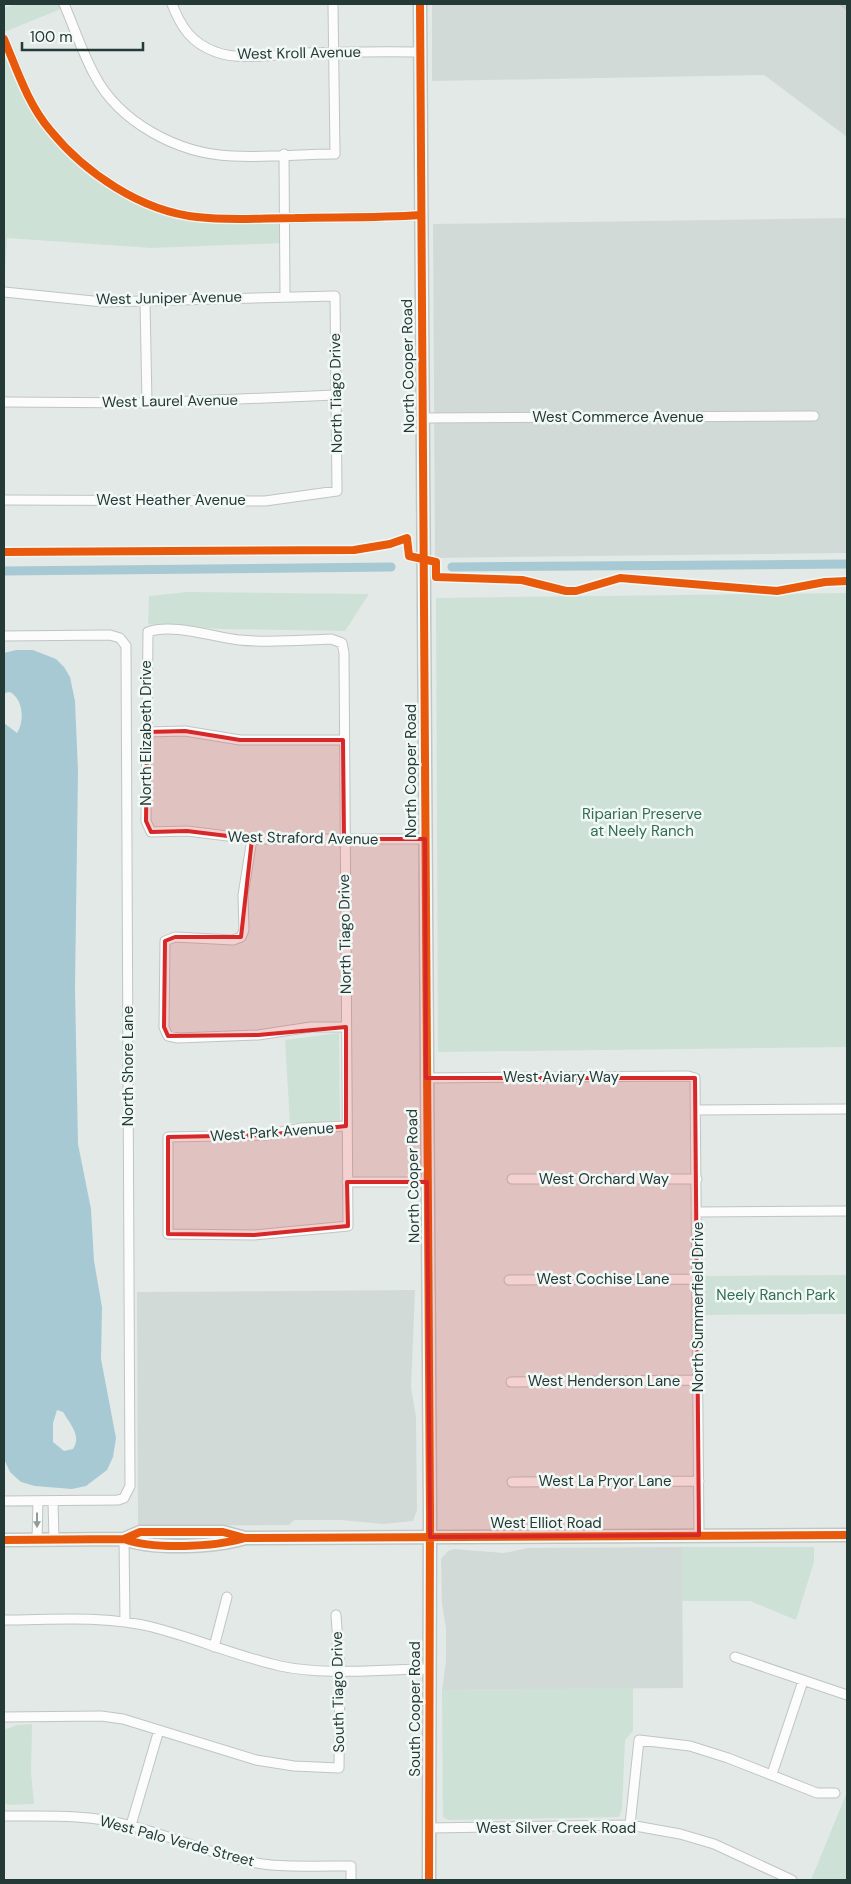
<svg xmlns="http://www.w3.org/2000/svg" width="851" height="1884" font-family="'DM Sans',sans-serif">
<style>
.built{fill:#d2dad7}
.green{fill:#cee1d6}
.water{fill:#a7c9d4;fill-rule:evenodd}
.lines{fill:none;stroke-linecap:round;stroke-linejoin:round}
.canal{stroke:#a7c9d4;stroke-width:9}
.minor-casing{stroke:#c0c5c4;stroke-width:11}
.secondary-casing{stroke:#c0c6c4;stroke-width:15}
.minor{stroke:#fbfcfb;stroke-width:9}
.secondary{stroke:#fbfcfb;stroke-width:12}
.rail{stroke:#c6cac9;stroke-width:2.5;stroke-dasharray:10 5;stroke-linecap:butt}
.cycleway-casing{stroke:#f2f8f5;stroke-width:11}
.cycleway{stroke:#e8590c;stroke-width:8}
.oneway{fill:#8f9b99}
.marked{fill:#d62828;fill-opacity:0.2;stroke:#d62828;stroke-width:4;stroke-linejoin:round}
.labels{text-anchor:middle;stroke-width:5;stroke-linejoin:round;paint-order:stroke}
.street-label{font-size:15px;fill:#233a37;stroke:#f2f8f5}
.park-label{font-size:15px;fill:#306e4f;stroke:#f2f8f5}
</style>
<rect width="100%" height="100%" fill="#e3e9e7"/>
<path class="built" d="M432 4H847V137L764 75 432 81Z
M847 218V553L435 558 433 224Z
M415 1290 411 1388 416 1417 417 1510 413 1521 383 1524 341 1520H294L289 1525 138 1526 137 1292Z
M682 1547 683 1688 442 1690 446 1661V1628L442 1604 441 1559 448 1551 454 1549 504 1553 528 1548Z"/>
<path class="green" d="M15 4H64L66 7 4 32V8Z
M4 39 49 129 120 189 195 217 284 218V243L151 248 7 238 4 285Z
M188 592 369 594 345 631 221 629 148 624 149 596Z
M847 593V1047L438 1052 436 598Z
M339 1033 340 1122 290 1123 285 1040Z
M847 1275V1314L704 1315V1276Z
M682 1547H814V1562L796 1620 750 1601H682Z
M633 1688V1731L625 1740 622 1809 619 1817 448 1820 443 1817 442 1690Z
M32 1724 31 1772 34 1804 8 1805 4 1802V1730L17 1725Z
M847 1792V1880H811Z"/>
<path class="water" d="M16 650H33L56 659 64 667 70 677 75 701 78 771 75 987 78 1144 91 1209 94 1261 102 1307 101 1359 116 1438 113 1457 107 1470 86 1486 72 1489 35 1486 21 1482 10 1472 4 1459V723L17 733C25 721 23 699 10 692L4 693V653ZM57 1410 63 1412C70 1424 82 1436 73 1449L64 1451 53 1442V1423Z"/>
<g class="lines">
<path class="canal" d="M452 567 847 564
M4 571 391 567"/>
<defs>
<path id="minor" d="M64 4C74 27 82 52 94 74 119 123 179 154 232 156 266 158 301 154 335 154L333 4
M172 4C181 27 191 43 216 52 238 61 279 54 303 53 342 52 381 51 421 52
M4 39C17 70 28 104 50 130 85 173 141 211 197 217 230 221 262 218 295 218 337 217 379 218 420 215
M284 154 285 296
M4 292 103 302 335 296 337 491 265 501 4 500
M145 302 147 403
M4 402 147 403 335 395
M423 418 814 416
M4 636 110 635 120 638 126 646 130 1486 124 1498 118 1500 4 1501
M147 732 185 731 240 740H343
M252 839 243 895 244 930 241 937 233 940 175 937 165 941 164 1027 168 1036 178 1038 258 1035 311 1027H346
M426 1078 688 1076 695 1078 699 1535
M696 1110 847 1109
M346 1126 302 1128 266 1135 168 1137V1234L254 1235 348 1226 344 653 342 643 331 639C301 640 269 643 239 640 213 637 172 623 148 632L146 821 151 832 187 831 252 839H425
M512 1179H697
M347 1182H427
M697 1212 847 1211
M509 1280 698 1279
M511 1382 698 1380
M512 1482 699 1481
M53 1501 54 1540
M124 1539 125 1622
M37 1540 38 1501
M4 1620C52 1620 104 1615 152 1627 195 1638 236 1656 280 1666 327 1676 380 1669 428 1669
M214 1647 227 1597
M735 1657 847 1695
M4 1717 101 1716 123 1719 256 1760 294 1766 339 1768 340 1670 336 1615
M772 1774 803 1681
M4 1816C47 1816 90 1814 132 1826 178 1838 224 1860 271 1865 298 1867 325 1866 351 1866V1880
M131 1825 159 1730
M630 1825 639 1740 690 1746 728 1758 817 1793H835
M429 1828 630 1825 680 1834 714 1844 792 1880"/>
<path id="secondary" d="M420 4 430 1514 429 1880
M124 1539 140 1532H223L245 1538
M4 1540 124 1539C154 1550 215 1547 245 1538L847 1535"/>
</defs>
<use href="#minor" class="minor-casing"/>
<use href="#secondary" class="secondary-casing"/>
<use href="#minor" class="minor"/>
<use href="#secondary" class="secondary"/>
<path class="rail" d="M840 4 847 9"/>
<defs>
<path id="cycleway" d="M420 4 430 1514 429 1880
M4 39C17 70 28 104 50 130 85 173 141 211 197 217 230 221 262 218 295 218 337 217 379 218 420 215
M4 552 354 550 390 544 407 538 409 556 436 562V577L522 580 566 591H576L620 578 777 591 825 582 847 581
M124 1539 140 1532H223L245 1538
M4 1540 124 1539C154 1550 215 1547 245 1538L847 1535"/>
</defs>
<use href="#cycleway" class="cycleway-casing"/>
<use href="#cycleway" class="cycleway"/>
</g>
<defs><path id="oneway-solid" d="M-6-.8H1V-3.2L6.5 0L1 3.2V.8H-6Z" transform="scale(1.25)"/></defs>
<use class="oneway" href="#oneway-solid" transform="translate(37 1520) rotate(90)"/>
<path class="marked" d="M185 731 240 740H343L344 839H425L426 1078H695L699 1535 430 1537 427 1182H347L348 1226 254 1235 168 1234V1137L266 1135 346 1126V1027L258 1035 168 1036 164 1027 165 941 175 937H241L252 839 187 831 151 832 146 821 147 732Z"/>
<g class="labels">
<g class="street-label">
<text transform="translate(299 53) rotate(-1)" y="5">West Kroll Avenue</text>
<text transform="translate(169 298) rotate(-1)" y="5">West Juniper Avenue</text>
<text transform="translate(408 366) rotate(-91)" y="5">North Cooper Road</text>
<text transform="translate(336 393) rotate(-91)" y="5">North Tiago Drive</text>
<text transform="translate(170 401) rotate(-1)" y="5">West Laurel Avenue</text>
<text x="618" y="422">West Commerce Avenue</text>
<text x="171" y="505">West Heather Avenue</text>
<text transform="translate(146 733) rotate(-90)" y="5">North Elizabeth Drive</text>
<text transform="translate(411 771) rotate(-90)" y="5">North Cooper Road</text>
<text transform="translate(303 838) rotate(1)" y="5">West Straford Avenue</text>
<text transform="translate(345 934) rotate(-91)" y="5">North Tiago Drive</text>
<text transform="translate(128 1066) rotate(-90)" y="5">North Shore Lane</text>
<text x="561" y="1082">West Aviary Way</text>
<text transform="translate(272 1132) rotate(-4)" y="5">West Park Avenue</text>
<text transform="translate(413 1176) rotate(-91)" y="5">North Cooper Road</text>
<text x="604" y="1184">West Orchard Way</text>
<text x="603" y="1284">West Cochise Lane</text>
<text transform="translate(698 1307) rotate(-90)" y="5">North Summerfield Drive</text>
<text x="604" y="1386">West Henderson Lane</text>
<text x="605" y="1486">West La Pryor Lane</text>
<text x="546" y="1528">West Elliot Road</text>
<text transform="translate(338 1692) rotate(-91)" y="5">South Tiago Drive</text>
<text transform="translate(415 1709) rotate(-90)" y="5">South Cooper Road</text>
<text x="556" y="1833">West Silver Creek Road</text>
<text transform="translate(177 1841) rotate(15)" y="5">West Palo Verde Street</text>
</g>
<g class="park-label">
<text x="642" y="819">Riparian Preserve<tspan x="642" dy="17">at Neely Ranch</tspan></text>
<text x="776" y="1300">Neely Ranch Park</text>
</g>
</g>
<rect width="851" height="1884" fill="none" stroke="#233a37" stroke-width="10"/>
<path d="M22 42v8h121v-8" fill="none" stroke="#233a37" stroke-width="2.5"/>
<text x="30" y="42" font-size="15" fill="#233a37" stroke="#f2f8f5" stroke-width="4" paint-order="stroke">100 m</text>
</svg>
